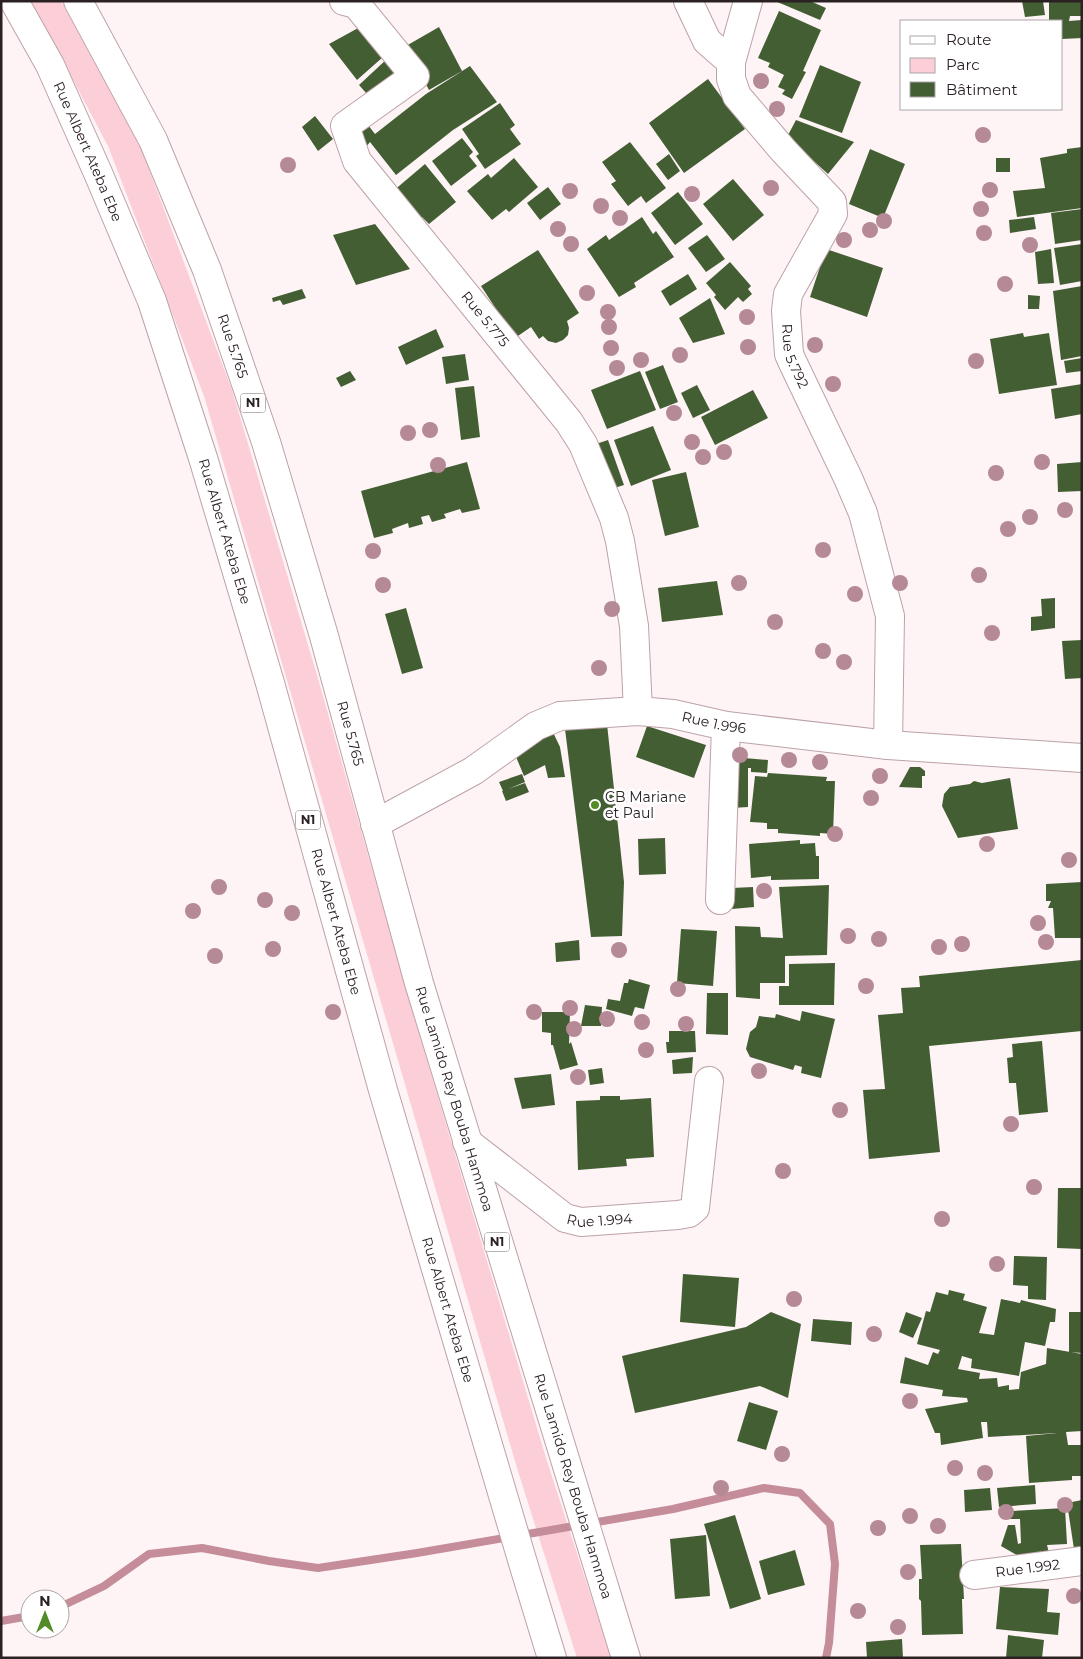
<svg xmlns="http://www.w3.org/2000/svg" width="1083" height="1659" font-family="Montserrat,sans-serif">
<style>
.green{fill:#fcced8}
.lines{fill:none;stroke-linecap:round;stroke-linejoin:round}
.stream{stroke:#c58c9a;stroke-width:8}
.building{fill:#445e34}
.minor-casing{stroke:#bda2a8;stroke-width:30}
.highway-casing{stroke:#bda2a8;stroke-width:30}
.minor{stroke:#fff;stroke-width:28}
.highway{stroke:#fff;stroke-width:28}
.tree{fill:#b58996}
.poi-dot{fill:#538b27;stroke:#fff;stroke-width:2}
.labels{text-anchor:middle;stroke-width:5;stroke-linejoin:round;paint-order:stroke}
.shield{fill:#fff;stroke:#6b6465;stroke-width:1}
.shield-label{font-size:12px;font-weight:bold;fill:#2b2123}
.street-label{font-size:14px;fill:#2b2123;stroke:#fff}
.poi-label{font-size:14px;fill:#2b2123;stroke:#fff;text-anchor:start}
</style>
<rect width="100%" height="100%" fill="#fef3f5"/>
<path class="green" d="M31 1H61L136 135 232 390 317 675 414 1017 546 1458 611 1658H577L517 1468 204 396 108 146Z"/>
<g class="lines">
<path class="stream" d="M60 1607 104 1586 149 1554 202 1548 269 1561 318 1568 417 1553 673 1509 764 1488 800 1493 830 1524 835 1564 829 1643 826 1658
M1 1621 30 1616"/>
</g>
<path class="building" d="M775 1H810L826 8 820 20Z
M1022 1H1043L1045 15 1025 17Z
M1049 1H1082V16H1070L1069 21 1082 20V38L1062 39V21H1049Z
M779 11 821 30 803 71 806 72 792 99 782 94 785 90 778 87 784 75 768 67 770 63 758 58Z
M360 27 383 57 357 80 329 44Z
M439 27 462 71 429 90 406 46Z
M388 58 404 75 374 102 359 85Z
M820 65 861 82 842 133 799 117Z
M470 66 497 102 453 130 396 175 370 142 365 148 355 136 368 125 375 134 426 94Z
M708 79 745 129 684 173 649 123Z
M500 103 515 125 510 129 521 144 485 169 476 156 479 154 462 129Z
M315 116 333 139 318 151 302 127Z
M796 120 854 142 828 174 787 137Z
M462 138 473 152 469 156 477 166 451 186 432 161Z
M630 142 666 188 646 203 641 196 628 206 611 184 616 181 602 162Z
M1082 147V208L1017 217 1013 191 1045 188 1040 158 1067 153V149Z
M870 149 905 164 883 218 849 204Z
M669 154 680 171 668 180 656 164Z
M514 158 538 187 509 212 506 209 492 220 467 191 488 174 491 178Z
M996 158H1010V172H996Z
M425 164 456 202 429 224 422 217 418 221 392 192Z
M733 179 764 215 733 241 703 204Z
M548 187 561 204 540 220 527 203Z
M678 192 703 224 675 245 651 213Z
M1082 209V240L1055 244 1051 213Z
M642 217 653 234 656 231 674 257 634 283 636 287 619 297 587 249 606 235 609 240Z
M1034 217 1036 229 1010 233 1009 220Z
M375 224 410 269 356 285 333 235Z
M707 235 725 259 706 272 688 248Z
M1082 244V281L1060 285 1054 248Z
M826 249 883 268 867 317 810 297Z
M1051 249 1054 283 1038 284 1035 252Z
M538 250 579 313 567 321 569 328 568 335 563 340 556 343 548 341 543 336 539 339 531 327 515 338 481 286Z
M730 262 751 286 748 289 752 294 743 302 738 297 725 310 714 297 716 295 706 283Z
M688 274 697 289 670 306 661 291Z
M1082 286V356L1061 360 1053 291Z
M302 289 306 298 283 305 280 300 273 302 272 298Z
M1028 295 1040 296 1039 309H1028Z
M710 298 725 334 693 343 679 318Z
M436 329 444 347 406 365 398 347Z
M1023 333 1024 337 1049 333 1057 385 999 394 990 339Z
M465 354 469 380 446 384 442 357Z
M1082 358V371L1066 373 1064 361Z
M663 365 678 402 660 409 645 372Z
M350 371 356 380 341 387 336 378Z
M640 371 656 410 607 429 591 390Z
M1082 384V414L1055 419 1051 389Z
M697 385 710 410 693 418 681 393Z
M474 386 480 437 461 440 455 388Z
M753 390 768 418 715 445 701 417Z
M653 426 671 470 631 486 614 440Z
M608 440 624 485 611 489 596 444Z
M467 462 480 509 462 513 460 509 444 514 446 518 432 522 429 515 421 517 423 524 409 528 408 523 392 529 393 533 374 538 361 491Z
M1082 462V491L1058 492 1057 464Z
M686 472 699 527 665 536 652 480Z
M717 581 723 615 662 622 658 588Z
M1055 598V628L1031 631V617L1042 616 1041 599Z
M406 608 423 668 402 674 385 614Z
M1082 640V678L1065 679 1062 641Z
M607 724 624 882 622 936 591 937 565 729Z
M647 726 706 745 694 778 636 757Z
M551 728 560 747 565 777 548 778 545 765 524 776 514 752Z
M733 757 768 760 767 773 751 772V768H748V807L732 808Z
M910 767H920L925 771V776H922V788L899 787Z
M768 773 827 777 826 781H835L833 834 820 833V836L778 833V829H767V823L750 822 755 776 767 777Z
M522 774 525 782 503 791 499 782Z
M1010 778 1018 829 958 838 942 806 944 794 950 787 970 784 974 781 982 783Z
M525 783 529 792 506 801 502 791Z
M665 838 666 874 639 875 638 839Z
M800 840V844L815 843 816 856H819V879L771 880V876L751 878 749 844Z
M1082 882V938H1055L1053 908H1048L1051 901H1046V884Z
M829 885 827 955 785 956V983H760V999L736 997 735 926 760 927 761 937 783 938 779 887Z
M753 887 754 907 732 909V888Z
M681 929 717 931 713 986 677 983Z
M579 940 580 960 556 962 555 943Z
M1082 960V1031L929 1046 940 1152 869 1159 863 1090 885 1089 878 1015 903 1013 901 988 920 987 919 976Z
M835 963 834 1005H779V986H789V964Z
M629 979 650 985 644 1009 635 1007 632 1016 606 1009 608 999 620 1001 624 983H628Z
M707 993H728V1035L706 1034Z
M585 1005 602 1007 601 1026H581Z
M802 1011 835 1019 821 1078 801 1073 802 1067 795 1065 793 1070 750 1057 746 1049 750 1032 756 1027 759 1016 775 1018 776 1014 800 1021Z
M542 1012H570L569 1044 571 1042 578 1065 560 1070 553 1045H551V1033L542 1032Z
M669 1031H695L696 1052 667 1053 666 1042H669Z
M1042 1041 1048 1112 1019 1115 1016 1083H1009L1007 1058 1013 1057 1012 1044Z
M693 1057 692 1073 673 1074 672 1060Z
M602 1068 604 1083 590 1085 588 1070Z
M551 1074 555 1105 522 1109 514 1078Z
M600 1096H620V1100L651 1098 654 1157 626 1159 627 1166 578 1170 576 1101 600 1100Z
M1058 1188H1082V1249L1057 1248Z
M1014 1256 1047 1257 1046 1300 1028 1299V1286L1013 1285Z
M683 1274 739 1278 735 1327 680 1322Z
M949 1290 965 1294 963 1300 987 1307 979 1333 994 1335 1001 1299 1020 1303 1021 1300 1056 1309 1055 1322H1050L1045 1346 1025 1342 1019 1376 971 1368 972 1359 962 1356 958 1369 980 1373 979 1379 997 1378 998 1387 1009 1385V1390L1019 1389 1021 1372 1046 1364 1047 1348 1082 1354V1431L1066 1432 1068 1445H1082V1476H1072V1480L1029 1483 1026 1436 1057 1433 988 1437 987 1422H981L983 1438 941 1445 940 1433H935L925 1409 968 1402 967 1398 942 1396 943 1390 900 1383 905 1357 928 1365 933 1352 938 1354 940 1350 917 1344 926 1311 930 1312 936 1292 948 1295Z
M771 1312 801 1324 788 1398 760 1386 635 1413 622 1356 746 1327Z
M906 1312 922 1318 913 1338 899 1332Z
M1069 1312H1082V1353L1069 1352Z
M813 1319 852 1322 851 1345 811 1341Z
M749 1402 778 1411 766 1450 737 1441Z
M1035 1485 1036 1504 999 1507 997 1488Z
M990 1488 992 1510 965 1512 964 1490Z
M1082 1500V1548L1074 1549 1067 1503Z
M1065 1508 1067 1544 1047 1545 1049 1553 1020 1557 1001 1546 1008 1525H1015L1018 1544 1021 1543 1020 1519H1010L1012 1511Z
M735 1515 761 1599 730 1609 704 1524Z
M706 1535 710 1596 675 1599 670 1539Z
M961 1544 964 1599H962L963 1634 922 1635 921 1601 919 1599V1579H922L920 1545Z
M795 1550 805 1585 768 1595 759 1561Z
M1000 1587 1049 1589 1047 1612 1060 1613 1058 1635 996 1629Z
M1008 1635 1044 1640 1042 1658H1006Z
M902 1639 903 1658H867L866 1642Z"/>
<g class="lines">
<defs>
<g id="minor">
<path id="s1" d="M344 1 356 4 415 76 345 126 357 161 569 422 583 444 614 518 620 541 634 626 638 711"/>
<path d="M688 1 707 41 731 62"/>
<path id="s2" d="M748 1 731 62V79L737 96 783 150 832 202 833 214 788 294 786 311 789 354 792 361 848 478 863 513 890 616 888 745"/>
<path id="s3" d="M375 824 473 771 536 726 560 716 638 711 673 714 726 726 888 745 1082 758"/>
<path d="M720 900 726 726"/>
<path id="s4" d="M467 1142 565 1218 581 1222 678 1215 689 1213 695 1208 709 1081"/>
<path id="s5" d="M974 1575 1082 1561"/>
</g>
<g id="highway">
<path id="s6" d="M14 1 50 65 98 173 152 301 203 458 270 683 383 1090 523 1563 552 1658"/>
<path id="s7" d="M78 1 153 140 207 270 266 442 324 636 419 983 626 1658"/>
</g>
</defs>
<use href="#minor" class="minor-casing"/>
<use href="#highway" class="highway-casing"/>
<use href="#minor" class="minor"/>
<use href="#highway" class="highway"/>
</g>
<g class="tree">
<circle cx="761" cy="81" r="8"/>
<circle cx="777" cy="109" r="8"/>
<circle cx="983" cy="135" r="8"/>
<circle cx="288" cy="165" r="8"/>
<circle cx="771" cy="188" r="8"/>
<circle cx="990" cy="190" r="8"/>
<circle cx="570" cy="191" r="8"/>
<circle cx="692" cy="194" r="8"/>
<circle cx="601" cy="206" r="8"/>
<circle cx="981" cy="209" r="8"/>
<circle cx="620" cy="218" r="8"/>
<circle cx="884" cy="221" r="8"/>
<circle cx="558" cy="229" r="8"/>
<circle cx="870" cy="230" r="8"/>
<circle cx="984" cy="233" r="8"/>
<circle cx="844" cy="240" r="8"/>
<circle cx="571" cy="244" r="8"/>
<circle cx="1030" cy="245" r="8"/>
<circle cx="1005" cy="284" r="8"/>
<circle cx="587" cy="293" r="8"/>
<circle cx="608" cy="312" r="8"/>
<circle cx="747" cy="317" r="8"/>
<circle cx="609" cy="327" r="8"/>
<circle cx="815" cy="345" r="8"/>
<circle cx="748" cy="347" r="8"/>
<circle cx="611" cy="348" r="8"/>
<circle cx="680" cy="355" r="8"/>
<circle cx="641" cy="360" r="8"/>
<circle cx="976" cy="361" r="8"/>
<circle cx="617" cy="368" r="8"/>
<circle cx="833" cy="384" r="8"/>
<circle cx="674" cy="413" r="8"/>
<circle cx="430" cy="430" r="8"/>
<circle cx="408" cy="433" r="8"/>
<circle cx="692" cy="442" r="8"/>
<circle cx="724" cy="452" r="8"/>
<circle cx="703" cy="457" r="8"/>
<circle cx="1042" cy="462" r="8"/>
<circle cx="438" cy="465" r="8"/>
<circle cx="996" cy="473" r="8"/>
<circle cx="1065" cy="510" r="8"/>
<circle cx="1030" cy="517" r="8"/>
<circle cx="1008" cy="529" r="8"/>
<circle cx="823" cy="550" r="8"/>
<circle cx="373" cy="551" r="8"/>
<circle cx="979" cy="575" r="8"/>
<circle cx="739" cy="583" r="8"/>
<circle cx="900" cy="583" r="8"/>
<circle cx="383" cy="585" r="8"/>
<circle cx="855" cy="594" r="8"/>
<circle cx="612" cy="609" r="8"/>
<circle cx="775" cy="622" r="8"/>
<circle cx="992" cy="633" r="8"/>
<circle cx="823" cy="651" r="8"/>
<circle cx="844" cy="662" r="8"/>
<circle cx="599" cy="668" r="8"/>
<circle cx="740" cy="755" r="8"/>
<circle cx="789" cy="760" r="8"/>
<circle cx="820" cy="762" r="8"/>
<circle cx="880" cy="776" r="8"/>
<circle cx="871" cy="798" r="8"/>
<circle cx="835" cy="834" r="8"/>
<circle cx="987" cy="844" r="8"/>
<circle cx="1069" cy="860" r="8"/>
<circle cx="219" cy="887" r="8"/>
<circle cx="764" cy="891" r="8"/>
<circle cx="265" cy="900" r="8"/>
<circle cx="193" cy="911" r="8"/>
<circle cx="292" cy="913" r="8"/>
<circle cx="1038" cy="923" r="8"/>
<circle cx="848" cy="936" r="8"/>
<circle cx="879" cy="939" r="8"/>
<circle cx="1046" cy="942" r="8"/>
<circle cx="962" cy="944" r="8"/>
<circle cx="939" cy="947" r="8"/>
<circle cx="273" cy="949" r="8"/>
<circle cx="619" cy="950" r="8"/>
<circle cx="215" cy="956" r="8"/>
<circle cx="866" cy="986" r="8"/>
<circle cx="678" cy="989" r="8"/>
<circle cx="570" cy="1008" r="8"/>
<circle cx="333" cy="1012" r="8"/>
<circle cx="534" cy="1012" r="8"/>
<circle cx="607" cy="1019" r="8"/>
<circle cx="642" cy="1022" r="8"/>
<circle cx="686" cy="1024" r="8"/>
<circle cx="574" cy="1029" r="8"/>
<circle cx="646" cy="1050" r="8"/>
<circle cx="759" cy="1071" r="8"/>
<circle cx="578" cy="1077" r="8"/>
<circle cx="840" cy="1110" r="8"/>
<circle cx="1011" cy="1124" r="8"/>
<circle cx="783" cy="1171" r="8"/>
<circle cx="1034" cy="1187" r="8"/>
<circle cx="942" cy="1219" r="8"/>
<circle cx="997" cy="1264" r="8"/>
<circle cx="794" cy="1299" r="8"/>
<circle cx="874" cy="1334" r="8"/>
<circle cx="910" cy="1401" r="8"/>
<circle cx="782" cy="1454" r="8"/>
<circle cx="955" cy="1468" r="8"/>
<circle cx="985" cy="1473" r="8"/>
<circle cx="721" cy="1488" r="8"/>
<circle cx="1065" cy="1505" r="8"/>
<circle cx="1006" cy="1512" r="8"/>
<circle cx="910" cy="1516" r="8"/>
<circle cx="938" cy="1526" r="8"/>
<circle cx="878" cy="1528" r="8"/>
<circle cx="908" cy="1572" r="8"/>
<circle cx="1074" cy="1596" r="8"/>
<circle cx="858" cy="1611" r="8"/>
<circle cx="898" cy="1627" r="8"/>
</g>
<circle class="poi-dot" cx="595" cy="805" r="5"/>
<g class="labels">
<g class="shield">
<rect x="240.5" y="393.5" width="25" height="19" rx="4"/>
<rect x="295.5" y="810.5" width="25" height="19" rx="4"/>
<rect x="484.5" y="1232.5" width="25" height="19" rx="4"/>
</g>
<g class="shield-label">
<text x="253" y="407">N1</text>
<text x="308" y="824">N1</text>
<text x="497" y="1246">N1</text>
</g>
<g class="street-label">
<text dy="5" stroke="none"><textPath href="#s6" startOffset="168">Rue Albert Ateba Ebe</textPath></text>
<text dy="5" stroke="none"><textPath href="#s1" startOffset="432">Rue 5.775</textPath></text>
<text dy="5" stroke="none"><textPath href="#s7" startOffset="379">Rue 5.765</textPath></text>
<text dy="5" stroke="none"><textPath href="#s2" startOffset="408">Rue 5.792</textPath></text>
<text dy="5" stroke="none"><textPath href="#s6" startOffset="572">Rue Albert Ateba Ebe</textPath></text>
<text dy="5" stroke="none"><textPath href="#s3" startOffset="370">Rue 1.996</textPath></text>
<text dy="5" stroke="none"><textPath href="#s7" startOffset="784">Rue 5.765</textPath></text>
<text dy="5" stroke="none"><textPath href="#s6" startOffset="978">Rue Albert Ateba Ebe</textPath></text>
<text dy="5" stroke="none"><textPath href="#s7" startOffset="1164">Rue Lamido Rey Bouba Hammoa</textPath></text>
<text dy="5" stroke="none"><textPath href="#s4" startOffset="159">Rue 1.994</textPath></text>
<text dy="5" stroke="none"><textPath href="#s6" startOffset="1382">Rue Albert Ateba Ebe</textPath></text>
<text dy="5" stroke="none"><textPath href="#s7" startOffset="1569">Rue Lamido Rey Bouba Hammoa</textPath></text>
<text dy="5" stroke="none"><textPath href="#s5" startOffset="54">Rue 1.992</textPath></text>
</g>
<g class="poi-label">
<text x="605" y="802">CB Mariane<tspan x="605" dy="16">et Paul</tspan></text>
</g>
</g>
<rect width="1083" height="1659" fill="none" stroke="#2b2123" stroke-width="5"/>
<rect x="900" y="20" width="162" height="90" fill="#ffffff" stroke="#aaa6a7"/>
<rect x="910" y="36" width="25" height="8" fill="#ffffff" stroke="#aaa6a7"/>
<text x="946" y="45" font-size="15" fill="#2b2123">Route</text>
<rect x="910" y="58" width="25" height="15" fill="#fcced8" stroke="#aaa6a7"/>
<text x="946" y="70" font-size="15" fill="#2b2123">Parc</text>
<rect x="910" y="82" width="25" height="15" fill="#445e34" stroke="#aaa6a7"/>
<text x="946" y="95" font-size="15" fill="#2b2123">Bâtiment</text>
<g transform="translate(45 1614)"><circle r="24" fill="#ffffff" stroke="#aaa6a7"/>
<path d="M0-4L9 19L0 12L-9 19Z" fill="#538b27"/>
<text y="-8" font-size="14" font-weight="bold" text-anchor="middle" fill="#2b2123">N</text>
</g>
</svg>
